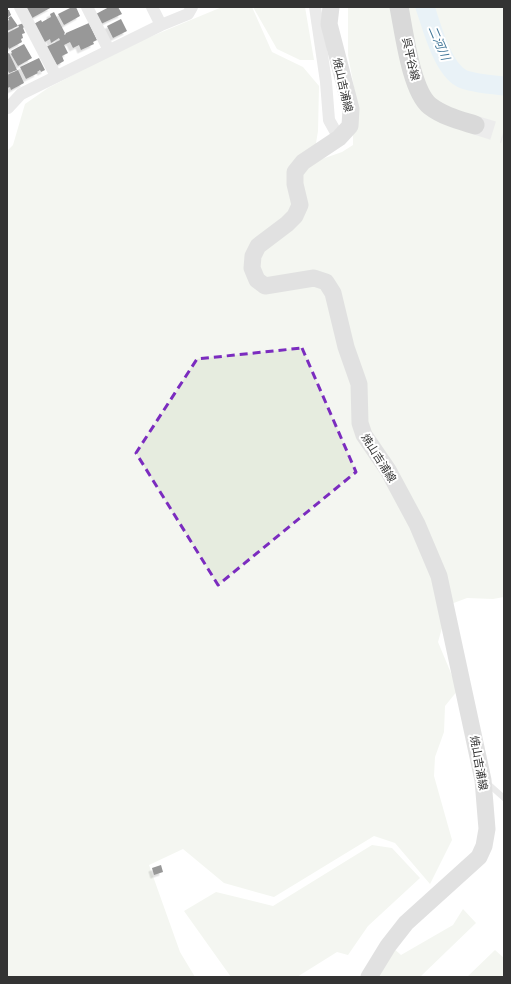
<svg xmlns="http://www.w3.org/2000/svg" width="511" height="984" font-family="Barlow,'Noto Sans JP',sans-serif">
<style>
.green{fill:#e6ecdf}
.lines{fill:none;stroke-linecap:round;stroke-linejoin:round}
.river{stroke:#cfe2ee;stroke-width:19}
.building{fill:#1a1a1a;filter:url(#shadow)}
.primary-tunnel{stroke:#d6d6d6;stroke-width:19;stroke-dasharray:19 10;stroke-linecap:butt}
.lane{stroke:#d0d0d0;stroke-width:6}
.street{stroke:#d0d0d0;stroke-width:12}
.secondary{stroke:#bdbdbd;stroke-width:17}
.primary{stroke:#ababab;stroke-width:19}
.marked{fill:none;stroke:#7b2cbf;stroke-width:3;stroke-dasharray:8 5;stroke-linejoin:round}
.labels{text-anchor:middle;stroke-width:4;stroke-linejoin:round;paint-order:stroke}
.street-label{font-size:11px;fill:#333;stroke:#fff}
.water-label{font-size:12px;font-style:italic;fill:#3f7597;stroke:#fff}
</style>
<defs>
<filter id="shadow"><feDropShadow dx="-3.5" dy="3.5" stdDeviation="0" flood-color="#0004"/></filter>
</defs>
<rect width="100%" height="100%" fill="#fff"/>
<path class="green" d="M222 7H252L272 52 303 67 319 86 318 131 316 143 319 160 342 152 353 145V131L358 109 348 55V7H504V597L493 599 467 598 451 604 447 610 438 642 458 690 445 706 444 732 435 757 434 776 452 840 430 884 395 843 374 836 274 897 224 883 183 849 149 865 180 952 195 977H7V151L13 145 25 104 48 88 133 44Z
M253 7H305L314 60H300L277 49Z
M372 845 392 848 420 878 368 926 348 955 337 952 297 977H231L184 911 216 892 273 906Z
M463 909 476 923 420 977H376L392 947 401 955 453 925Z
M495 950 504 958V977H467Z"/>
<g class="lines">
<path class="river" d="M425 7C432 27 442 67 461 78 470 83 494 85 504 86"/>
</g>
<path class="building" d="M26 7H52L32 18Z
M72 7H76L80 16 64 25 58 14Z
M109 7H118L122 14 101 24 96 14Z
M7 10H9L11 15 7 18Z
M54 12 65 33 64 34 65 35 66 33 89 23 97 40 93 42 94 44 81 50 79 45 73 48 70 42 64 45 68 53 62 56 64 61 57 65 46 47 60 40 59 38 51 43 50 39 43 43 32 25 41 20 42 22 51 17 50 14Z
M11 16 18 26 7 31V21L9 20 8 18Z
M121 19 127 31 113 38 107 26Z
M24 23 25 26 23 28 25 33 22 34 23 38 21 39 22 42 9 49 7 45V33L19 27 18 25Z
M24 44 32 58 18 66 11 54 12 53 11 51Z
M9 53 17 70 9 73 7 69V54Z
M39 58 45 70 41 72 40 70 37 72 38 73 26 79 20 67Z
M18 70 24 83 11 90 10 87 7 88V75Z
M161 865 163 872 154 875 152 868Z"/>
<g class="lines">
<path class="primary-tunnel" d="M475 125 504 134"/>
<path class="lane" d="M486 782 504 798"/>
<path class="street" d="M20 7 56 76
M87 7 109 50
M152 7 161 25
M315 7 326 82 329 120 339 138
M8 108 21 94 161 25 188 14 192 7"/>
<path class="secondary" d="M331 7 329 24 351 109 350 126 339 138 303 162 295 172V184L300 205 295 216 287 224 258 246 253 256 252 268 257 280 265 286 314 278 326 282 333 293 346 347 359 384 360 423 364 435 388 470 417 524 439 576 483 780 487 829 484 846 479 857 406 923 388 946 369 977"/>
<path class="primary" d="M399 7C404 31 411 91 430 106 443 116 459 120 475 125"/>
</g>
<path d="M0 0H511V984H0ZM302 348 356 472 218 585 136 453 197 359Z" fill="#fff" fill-opacity=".55" fill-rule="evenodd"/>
<path class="marked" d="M302 348 356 472 218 585 136 453 197 359Z"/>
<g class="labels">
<g class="street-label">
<text transform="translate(411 59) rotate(77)" y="4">呉平谷線</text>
<text transform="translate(343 85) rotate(77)" y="4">焼山吉浦線</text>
<text transform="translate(379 458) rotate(58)" y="4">焼山吉浦線</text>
<text transform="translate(479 763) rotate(80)" y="4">焼山吉浦線</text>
</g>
<g class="water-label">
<text transform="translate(439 43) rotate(67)" y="4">二河川</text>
</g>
</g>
<rect width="511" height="984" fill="none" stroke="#333333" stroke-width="16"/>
</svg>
